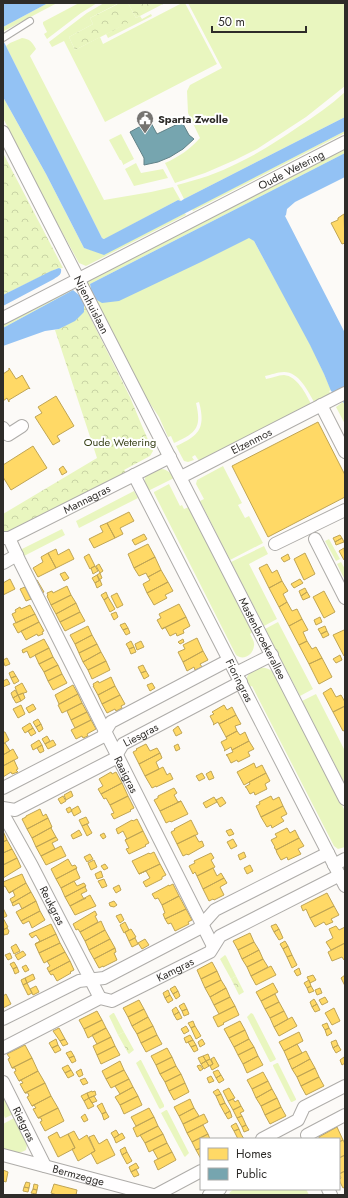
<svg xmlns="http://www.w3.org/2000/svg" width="348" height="1198" font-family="Jost,sans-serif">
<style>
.grass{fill:#e9f6bf}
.park{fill:url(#park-crowns)}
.water{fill:#93c2f4}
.homes{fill:#ffd966;stroke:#c0a554}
.public{fill:#76a5af;stroke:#608187}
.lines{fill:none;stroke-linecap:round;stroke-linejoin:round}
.lane-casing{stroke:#aeaca9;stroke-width:8}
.street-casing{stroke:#aeaca9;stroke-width:14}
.lane{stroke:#fffefe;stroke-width:6}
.street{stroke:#fffefe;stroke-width:12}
.labels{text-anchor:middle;stroke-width:4;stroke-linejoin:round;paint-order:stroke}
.poi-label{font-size:11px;font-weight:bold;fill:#2e2c29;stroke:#fff;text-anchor:start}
.street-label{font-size:11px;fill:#2e2c29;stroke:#fff}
.park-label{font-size:11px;fill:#39421a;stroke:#fff}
</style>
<defs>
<pattern id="park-crowns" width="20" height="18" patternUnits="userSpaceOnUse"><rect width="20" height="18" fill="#e9f6bf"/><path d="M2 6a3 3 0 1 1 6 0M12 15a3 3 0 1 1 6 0" fill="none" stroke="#c8d3a4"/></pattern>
</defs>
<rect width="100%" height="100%" fill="#fcfaf7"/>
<path class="grass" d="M48 3H57L4 31 3 27Z
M79 3H97L81 13 47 39 44 34 47 32 43 24V22Z
M104 3H128L136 18 140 16 142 19 151 14 152 16 108 38 106 34 127 23 117 4 90 18 93 24 69 37 75 50 100 37 103 44 182 3H185L217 64 105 122 64 41 52 47 49 42 87 13Z
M188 3H345V86L306 117 257 149 235 160 205 173 175 183 165 163C179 157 190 149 200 138L188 113 187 91 190 85 222 68Z
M22 38C30 39 32 42 36 49L30 56 104 200 151 192 173 187 181 201 178 200 105 239 102 238 6 46 10 43Z
M345 92V117L184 199 177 185C197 180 219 173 238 163 259 153 279 140 298 127 315 116 331 105 345 92Z
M3 97 46 174 84 248 104 254 185 213 186 215 86 266 79 263 51 212 3 118Z
M345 131V133L193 211 192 209Z
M121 134 134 159 123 165V164L121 160H120L109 140Z
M345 148V153L90 284 91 289 89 290 87 286 89 279Z
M136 163 141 173 163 169 168 178 134 186 125 169Z
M247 238H251L254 241C280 290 310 338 331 390L329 391 331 394 314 402C308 391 299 372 284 372 277 372 271 375 265 376L266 379C272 378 278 375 284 375 297 376 306 394 311 404L199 461 195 455 192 457 194 460 188 462 184 461 176 446C199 436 206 428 199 402L196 403C202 428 196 433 174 443L171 436 168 437 159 417 139 387 94 299Z
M71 289 73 290 3 328V324Z
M343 402 345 405V424L336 407Z
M223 466 242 503 238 505 245 518 249 516 263 543 230 560 200 501 204 499 196 484 197 480Z
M156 469C164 468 170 471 174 478L148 491C142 477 144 476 156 469Z
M169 484 180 506 182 505 184 509 189 507 253 632 250 634C252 638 255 642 254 646 253 655 243 661 236 655L154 493V492Z
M134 491 138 498 79 528 76 521Z
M62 529 65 535 24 556 20 550Z
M329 539 340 559 336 561 325 541Z
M264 546 268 554 249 564 277 619 264 626 231 562Z
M341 562 345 569V580L337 564Z
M278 622 313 689 300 696 265 629Z
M259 668C266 667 271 669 275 675L345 811V847L338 849 334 846 252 686 249 687C243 675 250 673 259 668Z
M316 694 345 751V784L302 701Z
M225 955 226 956 236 976 231 979 220 959Z
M113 1013H114L124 1032 118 1035 109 1016Z
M251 1013 253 1014 276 1059 275 1060 271 1062H270L247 1017Z
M140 1060H141L164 1105V1107L160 1109 159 1108 136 1063Z
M277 1063H278L296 1099V1100L292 1102H291L273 1066V1065Z
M3 1088 16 1113 5 1118 3 1113Z
M166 1110H167L189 1153 185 1157 184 1156 161 1113Z
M18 1116 28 1140 26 1150C19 1155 11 1151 3 1149V1124Z
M234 1189H306L309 1195H229L230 1192Z"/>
<path class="park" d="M128 3H165L136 18Z
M118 4 128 23 75 50 69 37 93 24 90 18Z
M3 153 63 268 56 269 3 295Z
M84 305 130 397 142 426 153 451 150 456 124 470 126 473 8 533H3V514L97 458 55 330 59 329Z
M236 976 244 992 239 995 231 979Z
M124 1032 134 1050 129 1054 128 1053 118 1035Z"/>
<path class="water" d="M3 3H48L3 27Z
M3 40 102 238 104 239 178 200 181 201 184 199 345 117V131L104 255 84 248 46 174 3 97Z
M345 153V177L295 202 287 209 286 215 285 216 345 333V405L343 402 331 391 324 374 310 345 254 241 249 238 201 262 119 301 102 303 95 299 84 305V312L75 321 59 329 45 331 3 346V328L73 290 79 295 91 289 90 284Z
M59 268 61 269C62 275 58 276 54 279L3 306V295L51 271Z"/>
<path class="homes" d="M344 214 345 243 342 244 331 223 338 220V218Z
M9 368 16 379 21 376 22 375 30 389 29 388 9 400V402L7 398 3 401V374L9 370Z
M56 396 74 426 57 436 60 441 53 445 35 417 42 413 38 407Z
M318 422 345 475V497L268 537 232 466Z
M33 446 47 468 11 490 3 477V465Z
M63 466 67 472 62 475 59 469Z
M129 512 134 521 120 528 123 534 115 538 107 523Z
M107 523 115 538 94 548 89 539 103 532 100 526Z
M144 534 147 539 135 545 132 540Z
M340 535 342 538 335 542 333 538Z
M342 538 344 542 336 545 335 542Z
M148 544 155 557 134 568 128 554Z
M344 548 345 560H344L339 551Z
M56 549 58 555 69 549 74 559 56 568 48 553Z
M48 553 56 568 38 577 33 568 43 562 41 557Z
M305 553 315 574 304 580 294 559Z
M89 554 95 566 90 569 84 557Z
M288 554 290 559 284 562 281 558Z
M155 557 161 570 148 577 146 573 139 576 134 568Z
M99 564 103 571 100 573 96 566Z
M267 564 272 573 277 570 282 581 269 588 259 568Z
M95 566 98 571 93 574 91 568Z
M161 570 168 582 147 593 143 584 150 580 148 577Z
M65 572 69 578 64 581 60 574Z
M100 573 102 578 99 580 97 575Z
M97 575 100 580 95 583 92 578Z
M10 579 15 589 3 595V583Z
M300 579 303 583 294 588 291 584Z
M37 580 44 592 38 595 32 583Z
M100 580 102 585 97 588 95 583Z
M282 581 288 591 283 594 287 602 279 607 269 588Z
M168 582 173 591 165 595 167 598 154 605 147 593Z
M67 586 71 595 51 605 47 596 48 595 47 593 52 591 53 593Z
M25 587 31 599 26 601 20 589Z
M305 588 307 592 301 596 299 591Z
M324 591 335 612 324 618 313 597Z
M106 592 108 597 104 600 101 595Z
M307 592 310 597 303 600 301 596Z
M117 593 123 605 117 608 111 596Z
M71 595 76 603 56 614 51 605Z
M108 597 115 609 110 612 104 600Z
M287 602 292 611 297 609 302 619 289 626 279 607Z
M76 603 80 612 60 622 56 614Z
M179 604 186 617 162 629 157 620 161 618 159 614Z
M30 605 35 614 16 623 12 614 16 612 15 610 20 607 21 609Z
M80 612 85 621 65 631 60 622Z
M116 612 118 617 114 620 111 614Z
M35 614 39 622 18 633 13 624Z
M186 617 190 626 183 630 184 633 177 636 176 633 170 636 165 627 162 629Z
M320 617 322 622 316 625 314 620Z
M302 619 308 630 303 632 307 641 299 645 289 626Z
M39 622 44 631 42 632 43 634 38 636 37 634 26 640 21 631Z
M125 623 128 628 123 630 120 625Z
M88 626 92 635 75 644 70 635Z
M325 626 327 631 321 634 318 629Z
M128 628 130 633 126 635 123 630Z
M344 630 345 632V656H344L333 635Z
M327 631 329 635 323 638 321 634Z
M92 635 97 644 79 653 75 644Z
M197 638 203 651 183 662 178 652 185 649 183 645Z
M44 639 49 648 30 658 27 651 23 653 22 650Z
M183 639 184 642 180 644 178 642Z
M131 641 134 647 129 649 126 644Z
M141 641 144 647 137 650 135 644Z
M307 641 312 649 316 647 322 658 309 664 299 645Z
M97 644 101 652 83 662 79 653Z
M134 647 136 652 131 654 129 649Z
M49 648 53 657 39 664 35 655Z
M203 651 208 660 200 664 202 667 195 670 194 667 187 671 183 662Z
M101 652 106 661 88 670 83 662Z
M340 655 342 660 336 663 333 659Z
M53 657 58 665 44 672 39 664Z
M7 658 10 664 5 666 3 660Z
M322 658 332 677 319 684 309 664Z
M106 661 110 670 92 679 88 670Z
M58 665 62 674 48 681 44 672Z
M143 665 146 671 141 673 138 667Z
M13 671 16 676 11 678 9 673Z
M146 671 149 676 144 679 141 673Z
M62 674 67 683 53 690 48 681Z
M16 676 19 681 14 684 11 678Z
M111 677 115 686 98 695 93 686H94L93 684 98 681 99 683Z
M7 679 10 684 3 687V681Z
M22 683 27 692 18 695 15 687Z
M152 683 155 688 150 691 147 685Z
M73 685 78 694 59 704 55 695Z
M115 686 120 695 102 704 98 695Z
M331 688 336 697 341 695 345 702V706L333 712 323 693Z
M15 690 18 695 13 698 11 693Z
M23 693 25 698 21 701 18 695Z
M78 694 82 703 62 713 58 705Z
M18 695 21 701 16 703 13 698Z
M120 695 125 704 121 706 122 708 116 711 115 709 107 713 102 704Z
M82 703 87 712 71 720 67 711Z
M33 704 36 709 29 713 26 708Z
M21 705 25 714 18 718 13 709Z
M224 705 227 710 232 707 236 715 219 724 218 722 213 725 214 724 210 716 214 714 212 712Z
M345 706V730L343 731 333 712Z
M87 712 91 720 75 728 71 720Z
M236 715 241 724 235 726 237 731 226 737 219 724Z
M38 719 41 724 36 727 33 722Z
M91 720 96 729 87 734 88 736 83 738 82 736 76 739 71 730Z
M30 723 33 728 25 733 22 728Z
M41 724 43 729 39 732 36 727Z
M178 726 182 733 176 736 173 730Z
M33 728 36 733 31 736 28 731Z
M237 731 240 735 245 732 249 741 232 750 231 747 224 751 225 750 221 742 227 739 226 737Z
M3 732H5L9 740 3 744Z
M47 736 50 741 45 744 42 739Z
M39 740 42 745 33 750 31 745Z
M53 740 56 745 48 749 45 744Z
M249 741 254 749 248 752 250 756 238 762 237 760 231 763 227 755H226L233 752 232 750Z
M5 743 10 751 3 755V744Z
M146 744 150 751 157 748 160 753 139 764 133 752 137 750 136 749Z
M178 744 180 749 176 751 174 746Z
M42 745 44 751 40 753 37 748Z
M13 749 18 758 3 766V755Z
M160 753 162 758 156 762 159 769 145 776 139 764Z
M14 760 18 769 16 770 18 772 12 774 11 772 3 777V766Z
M254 763 256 768 262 765 266 773 244 785 237 772Z
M163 767 167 775 170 773 173 779 156 787V786L152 788 145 776Z
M211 771 214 778 209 780 206 774Z
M111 772 112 774 116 772 122 783 101 794 98 789 103 786 99 779Z
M202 773 205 778 199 781 196 776Z
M266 773 270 781 265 784 267 789 255 795 254 792 250 794 246 787H245L250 784 249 782Z
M122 783 128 796 110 805 106 798 104 799 101 794Z
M174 788 177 793 174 795 178 802 181 801 160 811 154 800 158 798V796Z
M71 791 73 796 66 800 64 795Z
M63 796 66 801 61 804 58 799Z
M128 796 134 808 130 810 131 811 114 819 111 814 114 813 110 805Z
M271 796 273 800 279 797 283 806 261 817 256 806 260 804 259 802Z
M214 797 217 802 206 808 203 803Z
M222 797 226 803 220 807 216 800Z
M181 801 188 814 171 822 170 821 166 823 160 811Z
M78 806 81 812 74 816 71 810Z
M283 806 287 814 281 817 284 821 272 828 271 825 267 827 261 817Z
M70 807 72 811 68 813 66 809Z
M40 809 43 816 46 814 48 818 27 829 22 819 26 817V816Z
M86 817 89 823 82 826 79 820Z
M48 818 52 827 32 838 27 829Z
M137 819 143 831 125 840 127 839 123 831 118 834 116 829 132 820 133 821Z
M191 820 198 834 177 844 171 832 175 830 174 829Z
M87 824 92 833 87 836 82 826Z
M52 827 51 828 56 837 36 847 32 838Z
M287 828 290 833 295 830 299 838 276 850 275 848H274L275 847 271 840 277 837 275 834Z
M231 829 234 834 229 836 226 831Z
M79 830 82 835 73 839 71 835Z
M3 831 7 840 3 842Z
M143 831 149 843 145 845 146 846 129 854 126 849 129 848 125 840Z
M104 833 106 837 103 839 100 835Z
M195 835 199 842 202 841 204 846 188 855 187 854 183 856 177 844Z
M56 837 58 840 52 843 55 849 41 856 36 847Z
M299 838 304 846 298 849 301 854 288 860 287 857 281 860 277 853 276 850Z
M233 839 237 846 231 849 227 842Z
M7 840 12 849 3 853V842Z
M61 846 66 856 46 865 41 856Z
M12 849 17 858 3 865V853Z
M154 852 160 864 139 874 132 861 149 853 150 854Z
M244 852 246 857 240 860 238 855Z
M211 853 214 858 211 860 215 867 197 876 195 872 193 874 189 866 195 863 194 861Z
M90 854 93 859 87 862 84 857Z
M17 858 21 867 3 878V865Z
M68 859 72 866 75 865 77 868 56 879 51 869Z
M94 860 97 867 91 870 88 863Z
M105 864 108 868 104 870 101 866Z
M160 864 166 875 162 877V879L146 887 143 882 150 878 146 871 139 874Z
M250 865 253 871 247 874 244 868Z
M77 868 76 869 80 878 61 888 56 879Z
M213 868 217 876 221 873 224 878 203 889 197 876Z
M101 871 103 877 97 879 95 874Z
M22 874 26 883 9 893 5 886 3 887V882Z
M224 878 227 883 220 887 224 895 214 900 213 899 209 901 203 889Z
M104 879 107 886 102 888 98 881Z
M74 881 77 886 84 883 86 886 65 897 61 888Z
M26 883 31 892 12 903 10 899 15 896 13 891 9 893Z
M173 884 179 896 162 905 158 898 155 899 152 894 169 885V886Z
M119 885 121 890 116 893 113 888Z
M86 886 85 887 87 891 81 894 84 899 86 898 70 906 65 897Z
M31 892 36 901 22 909 19 903 13 906 12 903Z
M327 893 334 906 310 918 306 909 303 911 301 906Z
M90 895 96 906 75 915 70 906Z
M179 896 186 909 165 919 163 914 165 913 162 905Z
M36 901 40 911 21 921 16 912Z
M114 901 117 905 114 907 110 906 109 903Z
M334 906 339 915 331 919 333 922 326 925 324 922 315 927 310 918Z
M3 908 7 916 3 918Z
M186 909 192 920 188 922 189 924 175 931 171 923 168 924 165 919Z
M40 911 45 920 32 928 29 921 23 924 21 921Z
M95 911 97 915 95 916 98 922 80 932 78 929 76 930 73 924Z
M121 914 124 920 120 923 116 916Z
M3 918 8 927 3 930Z
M101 921 105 930 85 941 80 932Z
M125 922 129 930 124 933 120 925Z
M51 924 56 934 35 944 40 941 36 935 32 938 29 934Z
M276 924 279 929 274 932 271 926Z
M336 926 339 930 345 927V943L331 950 326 942 333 938 329 929Z
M7 928 9 931 8 934 4 935 3 930Z
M131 929 136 937 129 941 125 932Z
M279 929 283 938 279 940 274 932Z
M105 930 110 939 89 950 85 941Z
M250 933 254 942 238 950 233 941Z
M56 934 60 943 39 953 35 944Z
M135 938 138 944 132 947 129 941Z
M110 939 115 948 94 959 89 950Z
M145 939 149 945 142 949 138 943Z
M285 941 288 946 283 949 280 944Z
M254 942 259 950 242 959 238 950Z
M60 943 65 952 44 963 39 953Z
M345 943V959L344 960 342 957 332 961 328 952Z
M16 944 20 951 14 954 11 947Z
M288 946 292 955 287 957 283 949Z
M115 948 116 952 114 953 117 960 103 967V966L99 968 94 959Z
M259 950 263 959 247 967 242 959Z
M23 951 26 955 18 960 15 955Z
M65 952 70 961 49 972 47 968 50 966 47 961Z
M10 953 12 958 8 960 5 955Z
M292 955 297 965 292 968 287 957Z
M263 959 268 967 251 976 247 967Z
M70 961 74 970 70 972 71 973 57 981 53 974 51 975 49 972Z
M14 962 17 967 13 969 10 964Z
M212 962 217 971 201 979 197 970Z
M26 965 29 970 25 972 22 967Z
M271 966 276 975 256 985 251 976Z
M17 967 19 972 15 974 13 969Z
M299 968 301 974 297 976 294 971Z
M217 971 221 980 205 988 201 979Z
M33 974 35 979 27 983 25 978Z
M313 975 316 980 310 983 307 977Z
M345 975V986L341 978Z
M25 978 27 983 23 985 21 980Z
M221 980 226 988 210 997 205 988Z
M309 980 311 986 307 988 304 983Z
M27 983 32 993 28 995 23 985Z
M273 983 278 992 261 1001 256 992Z
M36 986 39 992 33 995 30 989Z
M175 986 178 991 173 994 170 989Z
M311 986 314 991 309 993 307 988Z
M226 988 230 997 214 1005 210 997Z
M320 988 322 993 317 995 315 990Z
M168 990 170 995 165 998 163 993Z
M178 991 180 996 176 999 173 994Z
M6 994 11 1004 3 1008V996Z
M275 994 279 1002 265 1009 261 1001Z
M170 995 173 1000 168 1003 165 998Z
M230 997 235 1006 219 1014 214 1005Z
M325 997 328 1002 322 1005 319 1000Z
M314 999 317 1004 312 1007 310 1002Z
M139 1000 144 1009 128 1017 123 1008Z
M279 1002 284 1011 270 1018 265 1009Z
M184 1003 187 1009 182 1011 179 1006Z
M317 1004 320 1010 315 1012 312 1007Z
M235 1006 239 1015 223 1023 224 1024 218 1027 213 1017Z
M176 1007 179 1012 174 1015 172 1010Z
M334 1008 340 1021 332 1025 325 1013Z
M144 1009 148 1017 132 1026 128 1017Z
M187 1009 189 1014 184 1016 182 1011Z
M97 1011 102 1020 84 1029 79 1020Z
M284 1011 288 1019 274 1027 270 1018Z
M179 1012 182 1018 177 1020 174 1015Z
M148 1017 153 1026 137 1034 132 1026Z
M292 1017 297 1026 279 1036 274 1027Z
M102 1020 106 1028 88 1038 84 1029Z
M193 1021 195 1026 191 1028 188 1023Z
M240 1021 245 1030 229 1038 224 1029Z
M327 1023 329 1028 325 1030 322 1025Z
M153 1026 157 1035 141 1043 137 1034Z
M186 1026 189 1031 184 1034 181 1029Z
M195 1026 201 1036 196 1039 191 1028Z
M59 1028 65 1039 60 1041 53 1031Z
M106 1028 111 1037 97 1044 92 1035Z
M329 1028 332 1033 327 1036 325 1030Z
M245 1030 249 1039 234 1047 229 1038Z
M299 1032 303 1041 284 1051 279 1042Z
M157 1035 162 1044 146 1052 141 1043Z
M190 1035 193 1040 186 1043 184 1038Z
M111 1037 115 1046 97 1055 93 1046Z
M56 1039 58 1045 52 1048 49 1043Z
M65 1039 68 1044 63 1046 60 1041Z
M202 1039 205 1044 200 1047 198 1042Z
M249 1039 254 1047 238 1055 234 1047Z
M193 1040 196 1045 191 1047 188 1042Z
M336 1040 338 1045 333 1048 331 1042Z
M297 1044 302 1053 288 1060 284 1051Z
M25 1045 32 1058 12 1068 8 1059 10 1058 7 1054Z
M58 1045 61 1050 55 1053 52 1048Z
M196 1045 198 1050 194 1052 191 1047Z
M338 1045 341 1050 336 1053 333 1048Z
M115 1046 120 1055 101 1064 97 1055Z
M254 1047 258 1056 243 1064 238 1055Z
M167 1048 172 1057 156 1065 151 1056Z
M71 1051 74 1056 69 1058 66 1053Z
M306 1051 310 1059 292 1069 288 1060Z
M208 1054 210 1059 206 1061 203 1056Z
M74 1056 76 1061 72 1063 69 1058Z
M203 1056 206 1061 201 1064 198 1058Z
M258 1056 263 1065 247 1073 243 1064Z
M172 1057 176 1066 160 1074 156 1065Z
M214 1057 219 1066 212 1070 210 1066 213 1064 211 1059Z
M344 1057 345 1063 342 1065 340 1060Z
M32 1058 38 1071 19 1081 14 1072 16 1071 15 1068H12Z
M210 1059 213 1064 209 1066 206 1061Z
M310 1059 315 1068 297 1077 292 1069Z
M120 1061 124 1070 106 1079 102 1071Z
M206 1061 209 1066 204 1069 201 1064Z
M68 1065 71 1070 65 1073 62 1068Z
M200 1065 203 1069 200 1071 197 1066Z
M176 1066 181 1074 165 1082 160 1074Z
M315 1068 319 1077 301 1086 297 1077Z
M81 1069 83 1075 79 1077 76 1072Z
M71 1070 74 1075 68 1078 65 1073Z
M124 1070 129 1079 111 1088 106 1079Z
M218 1070 221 1075 216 1078 213 1072Z
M38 1071 45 1083 25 1093 20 1084 23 1083 21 1080 19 1081Z
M263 1072 268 1081 252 1089 247 1080Z
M181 1074 185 1083 169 1091 165 1082Z
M221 1075 224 1080 219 1083 216 1078Z
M211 1076 214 1081 209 1083 207 1078Z
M319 1077 324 1086 306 1095 301 1086Z
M85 1078 88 1083 83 1085 80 1080Z
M129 1079 133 1087 120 1094 115 1086Z
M268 1081 272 1089 256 1098 252 1089Z
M45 1083 51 1096 32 1106 27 1097 29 1096 28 1093H25Z
M185 1083 189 1092 174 1100 169 1091Z
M133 1087 138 1096 120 1105 115 1097Z
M229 1088 235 1098 228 1101 223 1091Z
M218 1089 221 1094 216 1096 213 1092Z
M272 1089 277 1098 261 1106 256 1098Z
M92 1091V1092L95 1091 96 1095 89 1098 87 1093Z
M87 1093 89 1098 84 1101 81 1096Z
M221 1094 225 1103 220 1105 216 1096Z
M51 1096 58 1108 38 1118 33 1109 36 1108 34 1105 32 1106Z
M94 1096 97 1101 92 1103 89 1098Z
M138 1096 142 1105 124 1114 120 1105Z
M89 1098 94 1106 88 1109 84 1101Z
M277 1098 281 1107 265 1115 261 1106Z
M190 1099 194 1108 179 1116 174 1107Z
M233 1099 235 1102 238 1100 241 1106 233 1110 228 1101Z
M102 1103 106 1112 102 1114 97 1106Z
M225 1103 230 1111 225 1114 220 1105Z
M241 1106 244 1111 240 1113 242 1116 237 1118 233 1110Z
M281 1107 286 1116 270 1124 265 1115Z
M58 1108 64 1121 45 1131 40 1122 42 1121 41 1118H38Z
M149 1108 154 1117 136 1126 131 1117Z
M194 1108 199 1116 183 1124 179 1116Z
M230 1111 232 1117 228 1119 225 1114Z
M106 1112 109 1117 104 1120 102 1114Z
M85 1114 88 1120 84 1122 81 1117Z
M204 1114 208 1122 187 1133 183 1124Z
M242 1116 246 1125 242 1127 237 1118Z
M154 1117 158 1126 137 1137 133 1128Z
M236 1123 239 1129 234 1131 231 1126Z
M203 1125 208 1134 192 1142 187 1133Z
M246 1125 249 1130 244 1132 242 1127Z
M158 1126 163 1134 145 1143 140 1135Z
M337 1127 343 1140 339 1142V1139H321L319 1138V1137Z
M239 1129 241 1134 244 1139H238L234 1131Z
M116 1130 119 1135 114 1138 111 1133Z
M74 1131 79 1140 87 1135 95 1151 78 1161 72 1149 75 1148 68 1134Z
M57 1132 60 1138 68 1134 75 1148 58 1157 48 1137Z
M122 1133 125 1138 116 1143 114 1138Z
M163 1134 167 1143 149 1152 145 1143Z
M208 1134 210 1139H201V1148L196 1150 192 1142Z
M94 1135 99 1144 107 1139 115 1155 97 1164 91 1153 95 1151 89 1137Z
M343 1140 345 1144V1155L339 1158V1142Z
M167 1143 172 1152 158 1159 153 1150Z
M125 1147 127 1152 122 1155 120 1150Z
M201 1148V1159L196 1150Z
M127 1152 132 1161 127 1164 122 1155Z
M172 1152 176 1160 158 1170 154 1161Z
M345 1155V1171L339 1174V1158Z
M136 1163 139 1168 131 1172 129 1167Z
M136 1169 139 1175 134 1177 131 1172Z
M3 1170 8 1172 6 1182 3 1181Z
M345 1171V1187L343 1188 339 1180 341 1178 339 1174Z
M26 1182 30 1183 29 1188 24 1187Z
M34 1184 38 1185 37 1190 33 1189Z
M54 1184 77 1190 76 1195H57L51 1193Z
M24 1187 29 1188 28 1192 23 1191Z
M33 1189 37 1190 36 1194 31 1193Z"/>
<path class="public" d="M150 121 157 134 182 122 189 135 194 139 183 149 170 157 158 162 144 165V158L130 132Z"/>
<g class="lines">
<defs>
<path id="lane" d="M3 38 30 21"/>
<g id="street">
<path id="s1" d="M3 132 345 799"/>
<path id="s2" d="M3 318 345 142"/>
<path d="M321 405 345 452"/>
<path d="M3 428 8 435 22 426"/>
<path id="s3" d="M134 475 345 886"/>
<path id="s4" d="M181 477 345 393"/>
<path id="s5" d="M3 538H9L170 457"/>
<path id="s6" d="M9 538 20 562C84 691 148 819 213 946"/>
<path d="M315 539 345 598"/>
<path d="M275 544 345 510"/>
<path d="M3 563 17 555"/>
<path d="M236 673 272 655"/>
<path d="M3 788 102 737 111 722 229 660"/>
<path id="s7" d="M3 808 15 810 114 759 123 744 241 682"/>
<path id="s8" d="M3 814 32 866 100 998"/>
<path d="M334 865 345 859"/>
<path d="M3 1019 79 981 104 978 198 929 215 910 328 853"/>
<path id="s9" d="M3 1048 100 998 112 1001 210 952 220 936 340 875"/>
<path id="s10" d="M3 1082 45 1166"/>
<path d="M307 1135 345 1115"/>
<path d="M262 1139 298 1120 304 1107 345 1086"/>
<path id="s11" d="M3 1155 153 1195"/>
<path d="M328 1189 331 1195"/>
<path d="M156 1195 201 1171"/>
<path d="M209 1195 220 1189"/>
</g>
</defs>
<use href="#lane" class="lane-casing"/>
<use href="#street" class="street-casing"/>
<use href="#lane" class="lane"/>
<use href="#street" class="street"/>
</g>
<defs>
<symbol id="civic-pin" viewBox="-11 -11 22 30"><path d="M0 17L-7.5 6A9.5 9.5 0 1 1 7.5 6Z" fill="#767471" stroke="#fff"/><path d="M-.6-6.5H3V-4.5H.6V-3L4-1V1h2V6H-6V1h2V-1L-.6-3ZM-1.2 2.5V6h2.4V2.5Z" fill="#fff"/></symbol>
</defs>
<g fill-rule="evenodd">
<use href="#civic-pin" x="135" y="109" width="20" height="27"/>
</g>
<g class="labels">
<g class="poi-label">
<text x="158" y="123">Sparta Zwolle</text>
</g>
<g class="street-label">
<text dy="4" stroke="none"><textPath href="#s2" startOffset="324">Oude Wetering</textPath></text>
<text dy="4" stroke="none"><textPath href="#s1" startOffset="194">Nijenhuislaan</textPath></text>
<text dy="4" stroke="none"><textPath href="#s4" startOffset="79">Elzenmos</textPath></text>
<text dy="4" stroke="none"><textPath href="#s5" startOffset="93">Mannagras</textPath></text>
<text dy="4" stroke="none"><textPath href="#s1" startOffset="569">Mastenbroekerallee</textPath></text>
<text dy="4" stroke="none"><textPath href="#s3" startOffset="231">Fioringras</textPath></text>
<text dy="4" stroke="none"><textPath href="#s7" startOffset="161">Liesgras</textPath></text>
<text dy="4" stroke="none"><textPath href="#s6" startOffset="264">Raaigras</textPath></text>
<text dy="4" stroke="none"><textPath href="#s8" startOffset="104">Reukgras</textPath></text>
<text dy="4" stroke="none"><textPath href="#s9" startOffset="192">Kamgras</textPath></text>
<text dy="4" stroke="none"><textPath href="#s10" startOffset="47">Rietgras</textPath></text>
<text dy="4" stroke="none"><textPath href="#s11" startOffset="78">Bermzegge</textPath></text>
</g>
<g class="park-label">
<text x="120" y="446">Oude Wetering</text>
</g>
</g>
<rect width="348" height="1198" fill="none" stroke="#2e2c29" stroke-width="8"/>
<rect x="200" y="1138" width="140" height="52" fill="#ffffff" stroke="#ababa9"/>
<rect x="208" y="1148" width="20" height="12" fill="#ffd966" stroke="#ababa9"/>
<text x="236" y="1158" font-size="12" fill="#2e2c29">Homes</text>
<rect x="208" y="1168" width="20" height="12" fill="#76a5af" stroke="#ababa9"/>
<text x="236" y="1178" font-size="12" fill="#2e2c29">Public</text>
<path d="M212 26v6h94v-6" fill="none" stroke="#2e2c29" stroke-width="2"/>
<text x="218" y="26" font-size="12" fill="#2e2c29" stroke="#ffffff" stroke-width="3" paint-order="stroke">50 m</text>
</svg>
